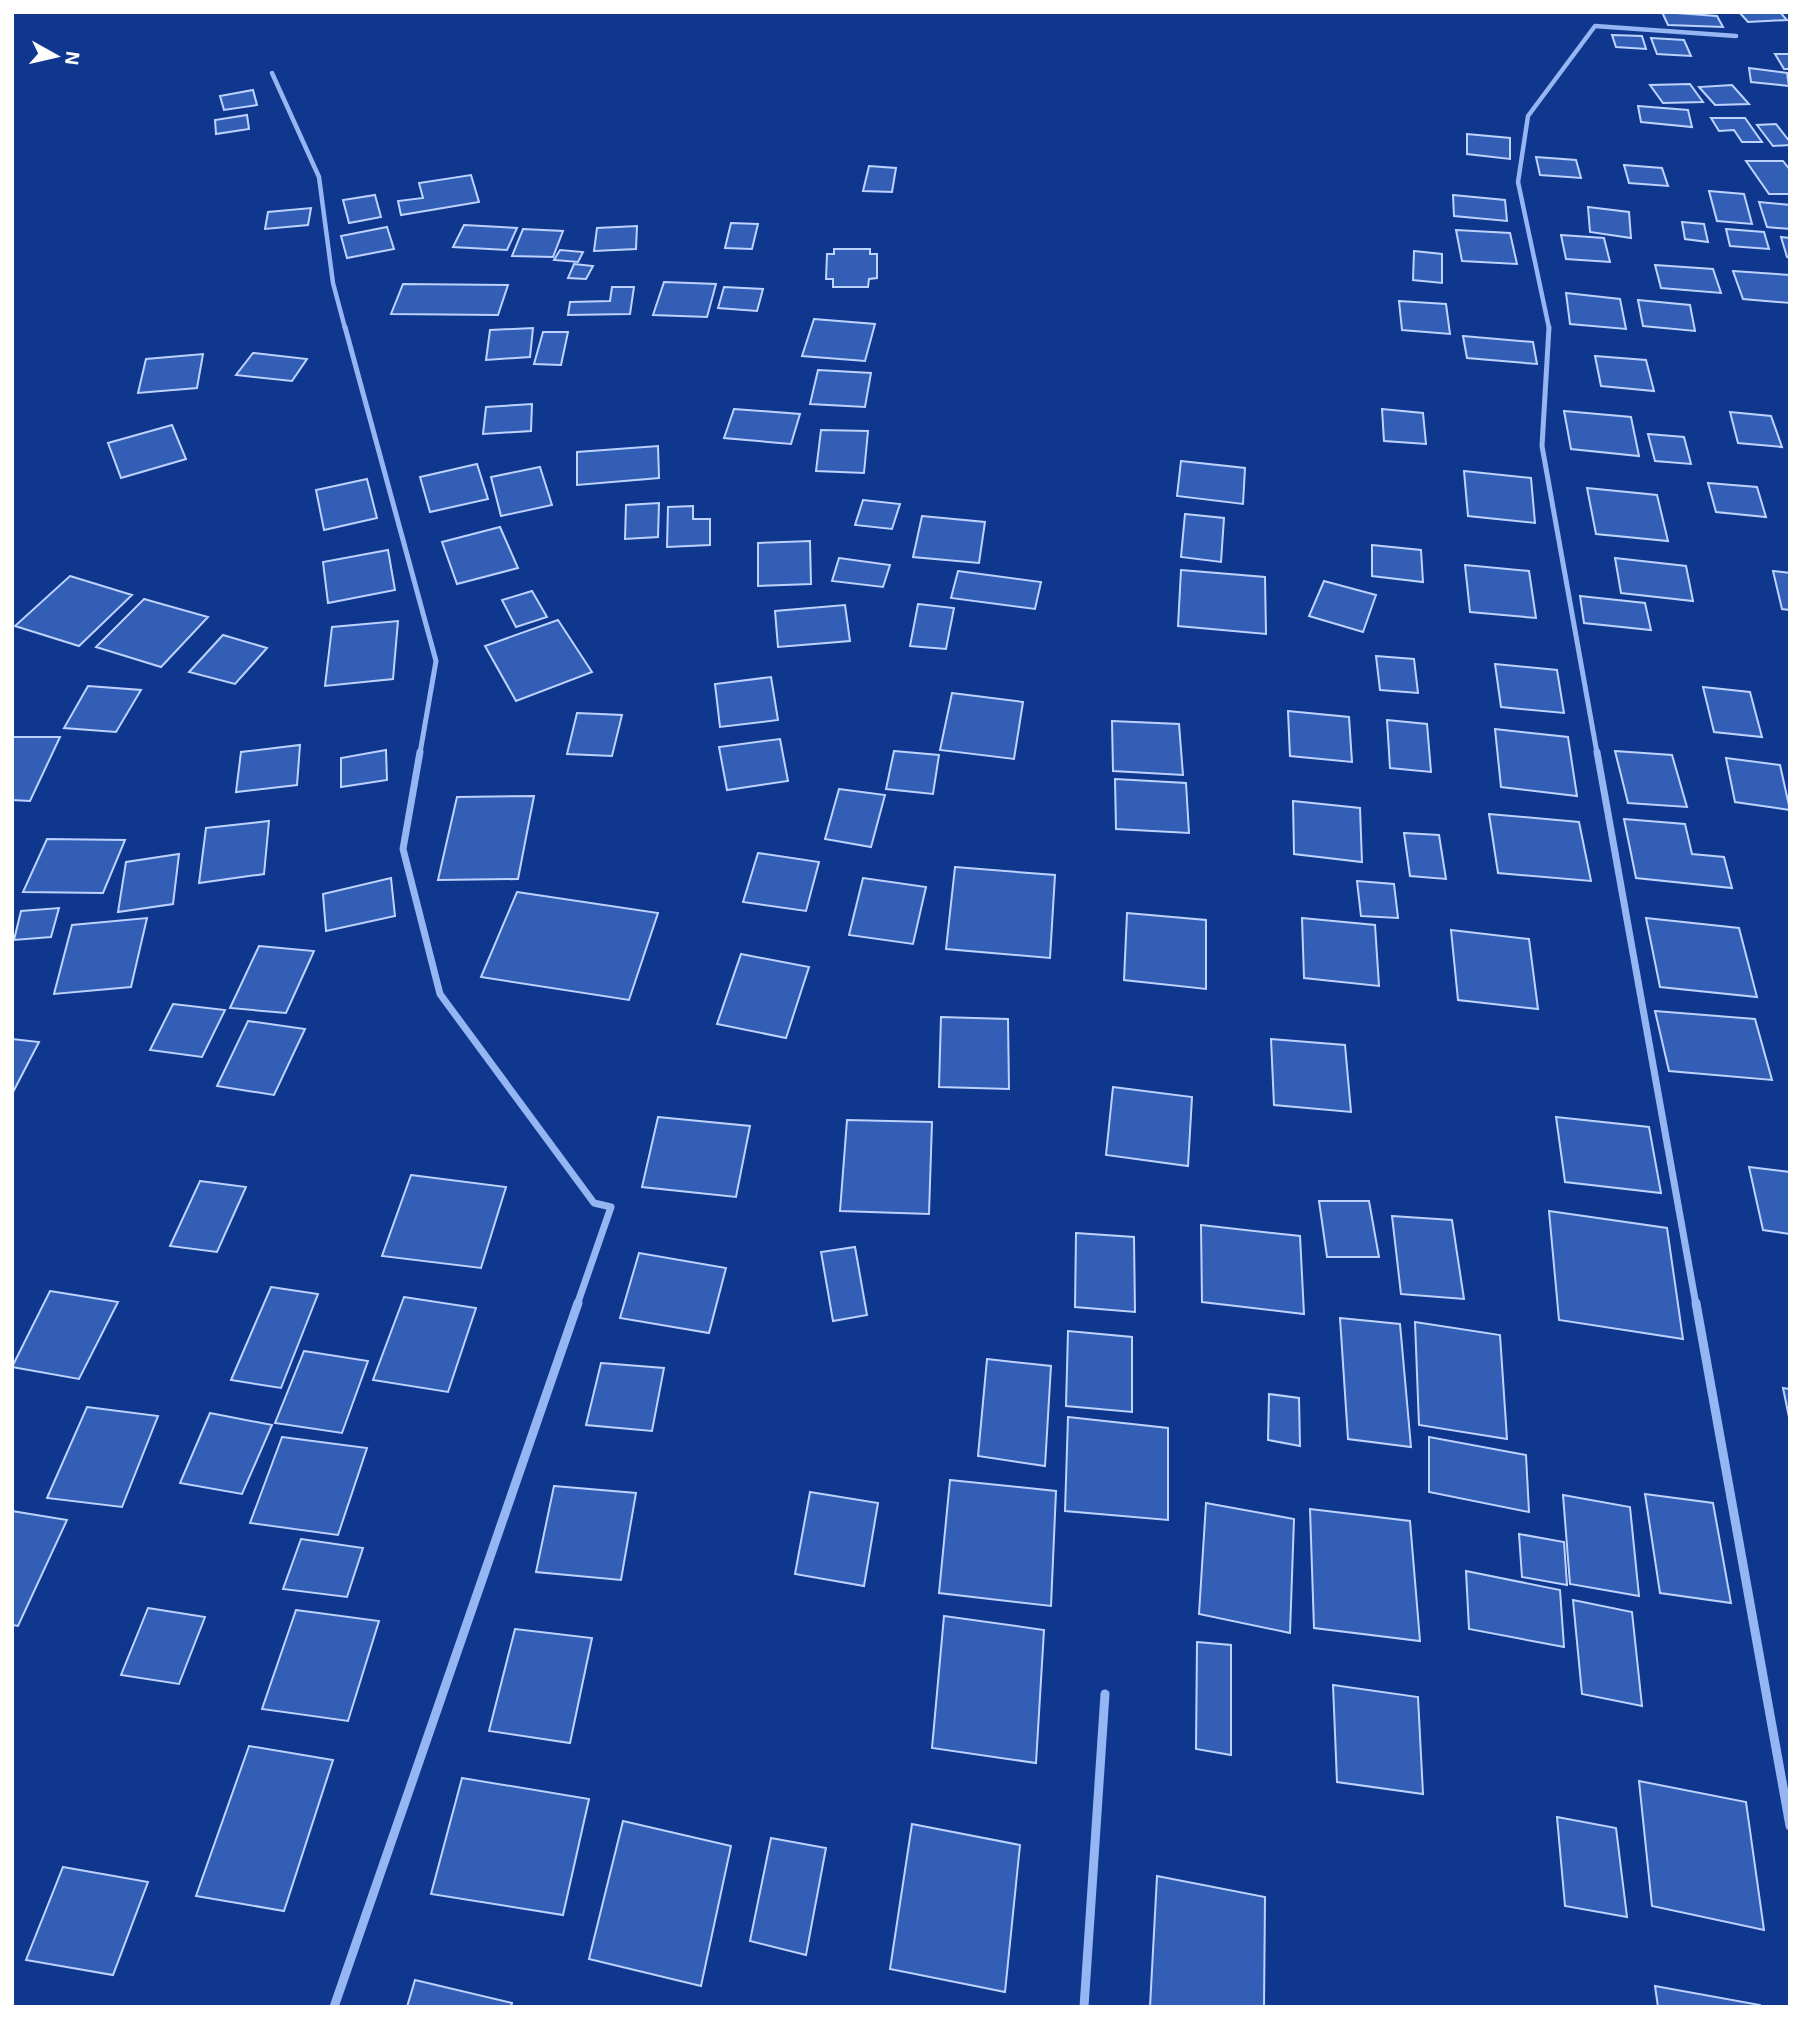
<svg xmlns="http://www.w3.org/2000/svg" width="1802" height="2019" font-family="'Exo 2',sans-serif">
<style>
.building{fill:#335eb6;stroke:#bdd3fe;stroke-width:2}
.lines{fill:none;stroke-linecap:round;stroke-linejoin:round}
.minor-far3{stroke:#96b5f3;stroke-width:4.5}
.minor-far2{stroke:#96b5f3;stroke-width:5}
.minor-far1{stroke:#96b5f3;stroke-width:7}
.minor{stroke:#96b5f3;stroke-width:9}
</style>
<rect width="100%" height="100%" fill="#0f378e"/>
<path class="building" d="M1662 12 1717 16 1723 27 1668 25Z
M1739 12H1780L1787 20 1748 22Z
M1612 35 1642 36 1646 49 1616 47Z
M1651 38 1684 40 1691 56 1657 54Z
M1775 54H1790V69H1784Z
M1749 68 1787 73 1789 86 1751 82Z
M1690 84 1703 102 1663 103 1650 85Z
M1732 85 1749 104 1715 105 1699 87Z
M253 90 257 105 224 110 220 96Z
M1638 106 1688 110 1692 127 1641 122Z
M247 115 249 129 216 134 215 120Z
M1711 118H1745L1762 142H1742L1734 130 1719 131Z
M1776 124 1790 142V145L1773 146 1757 125Z
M1467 134 1510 138V159L1467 154Z
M1536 157 1576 160 1581 178 1540 175Z
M1746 161H1783L1790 170V194H1769Z
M1624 165 1662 168 1668 186 1629 183Z
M869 166 896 168 892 192 863 191Z
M471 175 479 202 401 215 398 201 423 198 419 183Z
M1709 191 1744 194 1752 224 1717 221Z
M375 195 381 217 349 223 343 200Z
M1453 195 1505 200 1507 221 1454 216Z
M1759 202 1790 205V229L1767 227Z
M1588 207 1629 212 1631 238 1590 232Z
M311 208 308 225 265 229 268 212Z
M1682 222 1704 224 1708 242 1685 239Z
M731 223 758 224 752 249 725 248Z
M464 225 517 228 507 250 453 247Z
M637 226 636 249 594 251 597 228Z
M387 227 394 249 347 258 341 236Z
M523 229 563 231 553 257 512 256Z
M1726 229 1764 232 1769 249 1730 246Z
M1456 230 1510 233 1517 264 1462 261Z
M1561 235 1604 238 1610 262 1566 259Z
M1781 237 1790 238V258L1787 257Z
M834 249H870V254H877V278L869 279 868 287H833V279H826L827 254H834Z
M560 250 583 252 578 262 554 260Z
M1414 251 1442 254V283L1413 280Z
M574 264 593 266 586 279 568 278Z
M1655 265 1713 269 1721 293 1661 288Z
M1733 271 1790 275V303L1743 299Z
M664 282 716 284 707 317 653 315Z
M403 284 508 285 498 315 391 314Z
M612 287H634L630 314 568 315 570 302 610 301Z
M724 287 763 289 757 311 718 308Z
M1566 293 1620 299 1626 329 1570 324Z
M1638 300 1690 305 1695 331 1643 326Z
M1399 301 1446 304 1450 334 1402 330Z
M814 319 875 324 865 361 802 356Z
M533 328 530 357 486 360 490 330Z
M543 332H568L561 365 534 364Z
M1463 336 1533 342 1537 364 1467 358Z
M253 353 307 359 292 381 236 375Z
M203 354 197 388 138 393 146 359Z
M1595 356 1646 360 1654 391 1601 386Z
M818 370 871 373 865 407 810 404Z
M532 404 531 431 483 434 486 407Z
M734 409 800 414 791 444 724 438Z
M1382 409 1423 413 1426 444 1384 441Z
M1564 411 1631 417 1639 456 1571 449Z
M1730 412 1771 416 1782 447 1738 443Z
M172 425 186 459 121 478 108 443Z
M821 430 868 431 864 473 816 471Z
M1648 434 1684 437 1691 464 1655 461Z
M658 446 659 478 577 485V452Z
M1181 461 1245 468 1243 504 1177 496Z
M477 464 488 499 430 512 420 477Z
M540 467 552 505 501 516 491 477Z
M1464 471 1531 478 1535 523 1468 516Z
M367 479 377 518 324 530 316 490Z
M1708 483 1757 487 1766 517 1716 512Z
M1587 488 1657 495 1668 541 1596 534Z
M863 500 900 504 892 529 855 525Z
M659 503 658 537 625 539 626 505Z
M693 506V519H710V545L667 547 668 507Z
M1185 514 1224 518 1221 562 1181 557Z
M922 516 985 522 979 563 913 557Z
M500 527 518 568 457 584 442 542Z
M810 541 811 584 758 586V543Z
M1372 545 1421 550 1423 582 1372 576Z
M388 550 395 590 328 603 323 562Z
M839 558 890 565 883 587 832 581Z
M1615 558 1686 566 1693 601 1621 593Z
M1465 565 1529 571 1536 618 1470 612Z
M1181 570 1265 577 1266 634 1178 626Z
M958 571 1041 582 1035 609 951 598Z
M1773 571 1790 573V610L1782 609Z
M70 576 132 595 79 646 15 626Z
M1324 581 1376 595 1363 632 1309 616Z
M532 591 547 617 516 627 502 600Z
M1580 596 1645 603 1651 630 1584 623Z
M144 599 208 617 161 667 96 647Z
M918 604 954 608 946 649 910 646Z
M845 605 850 641 778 647 775 611Z
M558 620 592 672 516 701 485 646Z
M398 621 393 679 325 686 332 627Z
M223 635 267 648 235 684 189 672Z
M1376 656 1414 659 1418 693 1380 690Z
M1495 664 1557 670 1564 713 1501 707Z
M771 677 778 720 720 727 715 684Z
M88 686 141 690 116 732 64 728Z
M1703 687 1750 692 1762 737 1714 732Z
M952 693 1023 702 1014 759 940 750Z
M1288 711 1349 717 1352 762 1290 756Z
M577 713 622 715 612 756 567 754Z
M1387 720 1427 724 1431 772 1390 768Z
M1112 721 1179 724 1183 775 1113 771Z
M1495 729 1568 737 1577 796 1501 787Z
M12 737H60L30 801 12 800Z
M780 739 788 781 727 790 719 747Z
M300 745 297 785 236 792 241 752Z
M386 750 387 780 341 787V758Z
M894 751 939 755 933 794 886 789Z
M1615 751 1672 755 1687 807 1628 803Z
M1726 758 1780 765 1790 810 1735 802Z
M1115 779 1186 783 1189 833 1116 829Z
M839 789 885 795 871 847 825 839Z
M534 796 518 879 438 880 457 797Z
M1293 801 1360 808 1362 862 1294 854Z
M1489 814 1579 822 1591 881 1498 873Z
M1624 819 1685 824 1692 854 1724 857 1732 888 1636 878Z
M269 821 264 874 199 883 206 828Z
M1404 833 1439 835 1446 879 1410 876Z
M47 839 125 840 103 893 23 892Z
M758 853 819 862 806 911 743 902Z
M179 854 173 904 118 912 126 862Z
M955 867 1055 875 1050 958 946 949Z
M391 878 395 916 326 931 323 894Z
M863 878 926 887 913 944 849 935Z
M1357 881 1394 884 1398 918 1361 916Z
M517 892 658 913 629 1000 481 977Z
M59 908 51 937 14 940 21 911Z
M1127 913 1206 920V989L1124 980Z
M147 918 131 987 54 994 72 925Z
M1302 918 1375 925 1379 986 1304 978Z
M1646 918 1739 928 1757 997 1660 987Z
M1451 930 1529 939 1538 1009 1458 1000Z
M259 946 314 951 286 1013 230 1008Z
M741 954 809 967 786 1038 717 1024Z
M173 1004 225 1010 202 1057 150 1050Z
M1655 1011 1755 1019 1772 1080 1669 1071Z
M941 1017 1008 1019 1009 1089 939 1087Z
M248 1021 305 1029 274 1095 217 1086Z
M12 1039 39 1042 12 1094Z
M1271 1039 1345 1045 1351 1112 1274 1105Z
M1113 1087 1192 1097 1188 1166 1106 1155Z
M658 1117 750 1126 736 1197 642 1187Z
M1556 1117 1649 1127 1661 1193 1565 1182Z
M847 1120 932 1122 929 1214 840 1211Z
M1749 1167 1790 1172V1234L1763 1230Z
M411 1175 506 1187 481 1268 382 1256Z
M200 1181 246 1187 217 1252 170 1246Z
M1319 1201H1369L1379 1257H1327Z
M1549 1211 1667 1228 1683 1339 1559 1320Z
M1392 1216 1452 1220 1464 1299 1401 1294Z
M1201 1225 1300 1236 1304 1314 1202 1302Z
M1076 1233 1134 1237 1135 1312 1075 1307Z
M855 1247 867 1315 833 1321 821 1252Z
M639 1253 726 1268 709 1333 620 1318Z
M271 1287 318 1294 281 1388 231 1380Z
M50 1291 118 1302 79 1379 12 1367Z
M404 1297 476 1308 448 1392 373 1380Z
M1340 1318 1400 1324 1411 1447 1348 1439Z
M1415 1322 1500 1335 1507 1439 1419 1425Z
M1068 1331 1132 1337V1412L1066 1406Z
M304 1351 368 1361 342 1433 275 1423Z
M987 1359 1051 1366 1045 1466 978 1456Z
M601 1363 664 1368 652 1431 586 1425Z
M1783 1388 1790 1389V1422Z
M1269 1394 1299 1398 1300 1446 1268 1440Z
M87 1407 158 1416 122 1507 47 1498Z
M210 1413 272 1425 242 1494 180 1483Z
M1068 1417 1168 1428V1520L1065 1511Z
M282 1437 367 1448 338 1535 250 1523Z
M1429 1437 1526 1455 1529 1512 1429 1492Z
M950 1480 1056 1491 1051 1606 939 1593Z
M554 1486 636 1493 621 1580 536 1572Z
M810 1492 878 1503 864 1586 795 1574Z
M1645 1494 1713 1503 1731 1603 1660 1593Z
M1563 1495 1630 1507 1639 1596 1570 1584Z
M1206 1503 1294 1519 1290 1633 1199 1614Z
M1310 1509 1410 1521 1420 1641 1314 1628Z
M12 1511 67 1520 18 1626 12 1625Z
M1519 1534 1564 1542 1567 1585 1522 1577Z
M301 1539 363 1548 347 1597 283 1589Z
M1466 1571 1560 1590 1564 1647 1469 1629Z
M1573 1600 1632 1612 1642 1706 1582 1694Z
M148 1608 205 1617 179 1684 121 1675Z
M296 1610 379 1621 348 1721 262 1709Z
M944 1616 1044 1630 1036 1763 932 1748Z
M515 1629 592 1638 570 1743 489 1731Z
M1197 1642 1231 1645V1755L1196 1749Z
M1333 1685 1418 1697 1423 1794 1337 1782Z
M249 1746 333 1760 284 1911 196 1896Z
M462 1778 589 1799 563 1915 431 1894Z
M1639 1781 1746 1802 1764 1930 1652 1906Z
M1557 1817 1616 1828 1627 1917 1565 1906Z
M623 1821 731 1846 701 1986 589 1959Z
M912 1824 1020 1845 1005 1992 890 1969Z
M771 1838 826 1848 806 1955 750 1941Z
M63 1867 148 1882 113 1975 26 1960Z
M1157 1876 1265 1897 1264 2007H1150Z
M415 1980 512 2003 511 2007H407Z
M1655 1986 1760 2005V2007H1658Z"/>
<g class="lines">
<path class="minor-far3" d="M272 73 319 177 333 283 345 328
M1549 328 1518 182 1528 116 1595 26 1736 36"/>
<path class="minor-far2" d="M345 327 436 661 420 753
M1549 327 1542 446 1597 753"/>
<path class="minor-far1" d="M420 752 403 849 440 994 594 1203 611 1207 577 1305
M1597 752 1696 1305"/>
<path class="minor" d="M1696 1303 1790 1826
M334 2007 578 1303
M1084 2007 1105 1694"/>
</g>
<rect width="1802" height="2019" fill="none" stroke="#ffffff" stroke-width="28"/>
<g transform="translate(56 56) rotate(98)" stroke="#0f378e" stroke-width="5" paint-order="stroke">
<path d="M0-5L12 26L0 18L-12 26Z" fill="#ffffff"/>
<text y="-10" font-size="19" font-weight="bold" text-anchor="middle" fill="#ffffff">N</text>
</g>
</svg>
